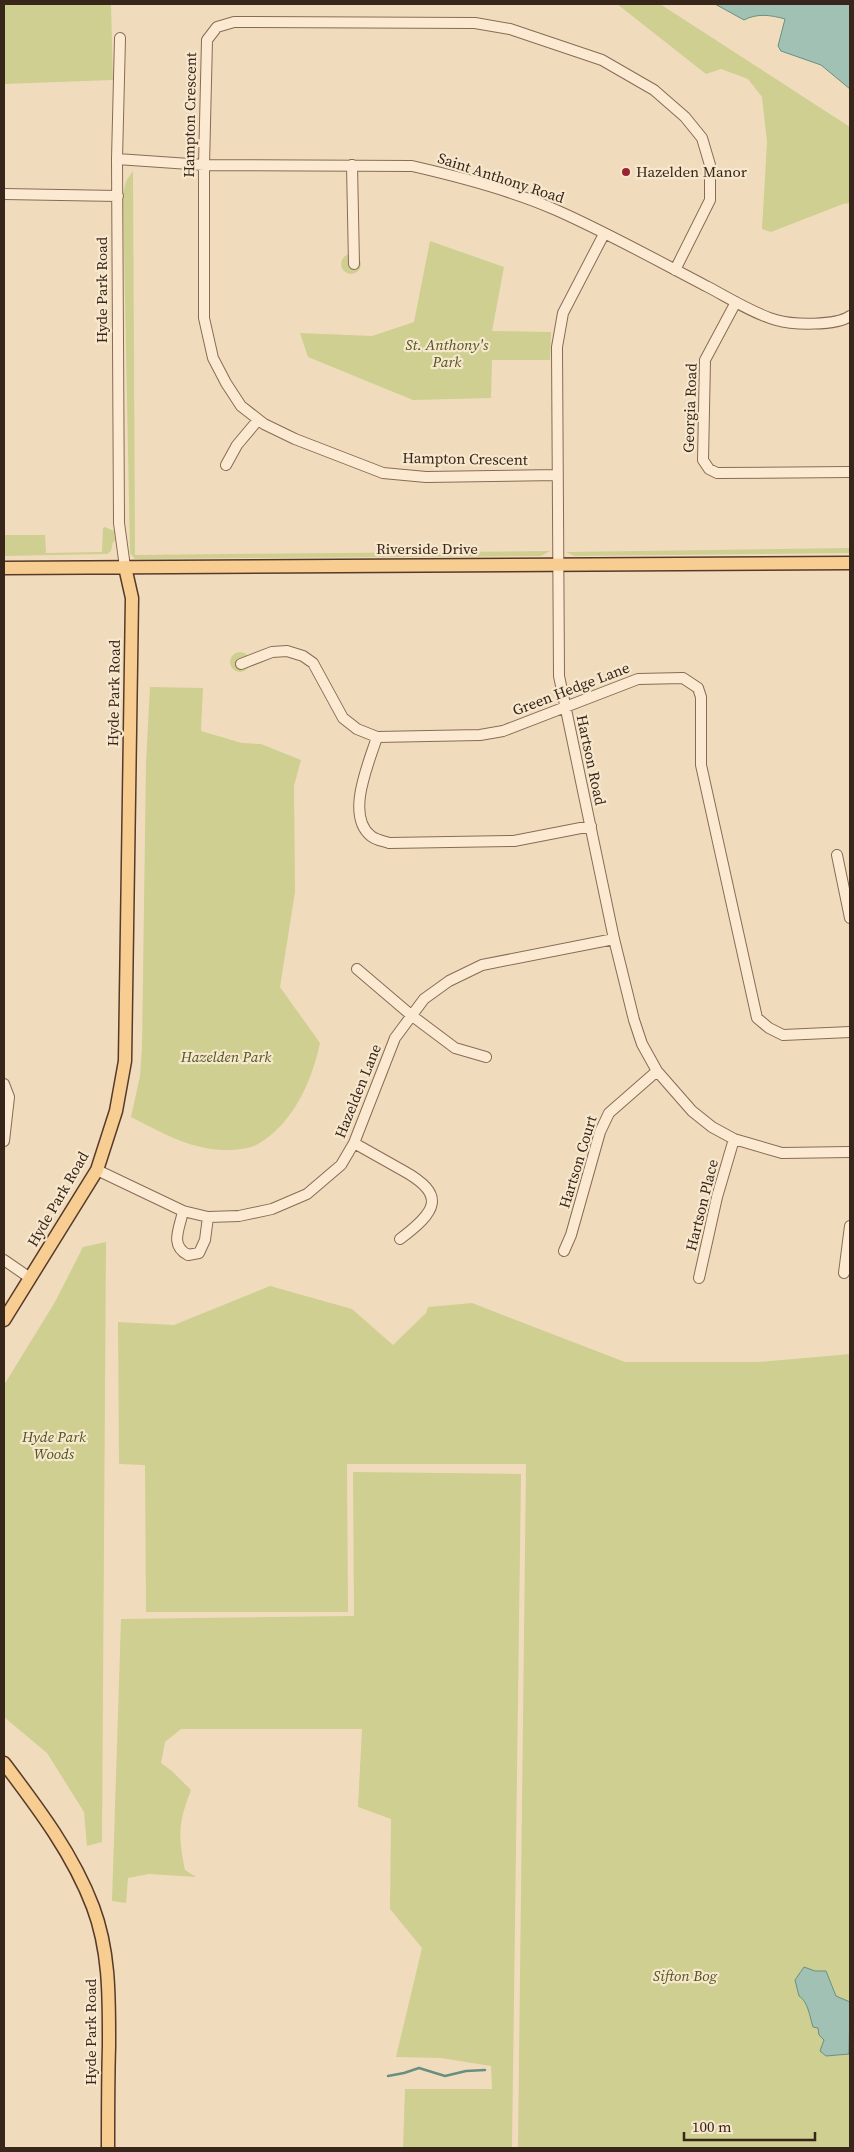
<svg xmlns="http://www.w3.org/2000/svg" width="854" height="2152" font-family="'Source Serif 4',serif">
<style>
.green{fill:#cecf91}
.water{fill:#a1c1b5;stroke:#689082}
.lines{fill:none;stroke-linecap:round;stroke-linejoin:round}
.stream{stroke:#689082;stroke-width:2.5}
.minor-casing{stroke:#896b55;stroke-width:12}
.major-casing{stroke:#573a2a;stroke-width:15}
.minor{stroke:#fbead1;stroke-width:10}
.major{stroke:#f7cd92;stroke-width:12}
.poi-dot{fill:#9c2230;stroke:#f7e7cd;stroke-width:2}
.labels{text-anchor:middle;stroke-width:4.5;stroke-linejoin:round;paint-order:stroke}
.street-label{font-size:15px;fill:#38261b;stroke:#f7e7cd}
.poi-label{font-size:15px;fill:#38261b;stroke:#f7e7cd;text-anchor:start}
.park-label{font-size:15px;font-style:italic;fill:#4e5620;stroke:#f7e7cd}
</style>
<rect width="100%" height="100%" fill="#f0dcbd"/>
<path class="green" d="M4 4H111L113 80 4 84Z
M617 4H660L850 127V203L843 204 771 232 762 229 767 142 762 97 748 79 721 69 706 74Z
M133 171 135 555 550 551 541 556 135 559 130 553 123 194 126 181Z
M430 241 504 267 492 331 551 332 550 360H492L491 398 413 400 308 357 300 333 372 336 414 322Z
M341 264a10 10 0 1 1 20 0a10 10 0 1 1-20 0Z
M105 527 114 531 115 541 113 542 111 551 107 554 4 556V535H45L46 553 102 552 103 528Z
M850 548V553L574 556 566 552Z
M230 662a10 10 0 1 1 20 0a10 10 0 1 1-20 0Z
M150 687 203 688 201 731 242 743 261 744 301 760 294 786 295 892 280 987 320 1043C312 1081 293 1124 258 1144 244 1152 216 1151 201 1147 177 1142 153 1128 131 1117L140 1076 142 1047 146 763Z
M106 1242 102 1842 87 1846 84 1812 47 1753 4 1717V1385L55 1302 83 1247Z
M270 1286 352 1309 393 1345 426 1313 428 1307 472 1303 625 1362H758L850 1354V2148H518L526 1464H347L348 1612H146L145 1465 119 1464 118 1322 174 1325Z
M353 1472 521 1474 512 2148H403L405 2089H492L491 2066 441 2058 396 2057 422 1948 390 1909 391 1819 358 1807 362 1729H181L165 1742 161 1763 172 1771 191 1790C178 1824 178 1835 185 1870L196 1877 149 1874 128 1878 126 1903 112 1901 121 1619 354 1616Z"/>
<path class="water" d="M715 4H850V89L821 65 781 51 778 46 785 19C771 15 757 13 744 20Z
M804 1967 815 1971H826L836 1996 850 2002 849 2054 826 2056 820 2051 824 2040 819 2035 818 2028 813 2027C810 2018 808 2001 799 1996L795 1980Z"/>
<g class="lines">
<path class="stream" d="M388 2076 404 2073 419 2068 445 2076 466 2071 485 2070"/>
<defs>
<path id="minor" d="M120 38 117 159 119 523 125 567
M117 159 204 165 412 166C460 177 511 190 556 210 608 233 658 261 708 287 729 298 754 314 776 320 793 325 836 326 850 316
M352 165 354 264
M4 194 118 196
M604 234 563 313 557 347 559 676 614 939 634 1020 642 1044 657 1071 692 1111 712 1127 734 1139 782 1153 850 1152
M736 302 705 360 703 460 709 469 717 473 850 472
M226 465 237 445 258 420
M558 475 426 477 383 473 295 439 264 424 241 406 226 383 213 358 204 318V165L207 40 217 27 234 22 475 23 510 29 602 60 654 90 685 117 702 138 710 165V200L675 270
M241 664 272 652 287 651 303 656 313 663 343 718 357 729 377 737 480 735 503 731 638 679 683 678 698 688 701 697V765L757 1018 769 1028 783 1035 850 1032
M377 737C369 763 345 815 371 836 376 840 383 841 389 843L514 841 591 826
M837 855 850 918
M357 969 411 1015 455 1048 486 1057
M4 1084 9 1097 4 1141
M354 1143C370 1152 386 1161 402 1170 448 1195 436 1212 400 1239
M97 1170 183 1211 208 1217 239 1216 272 1209 307 1194 341 1165 354 1143 395 1038 424 999 449 981 482 965 614 939
M183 1211C180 1228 169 1245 188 1255L199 1253 205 1240 208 1217
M564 1251 571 1235 600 1132 609 1113 657 1071
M4 1260 30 1278
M844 1273 850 1226
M699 1278 717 1197 734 1139"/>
<path id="major" d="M4 568 850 563
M4 1320 97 1170 116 1111 125 1061 132 598 125 567
M4 1763C38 1808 73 1854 93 1907 110 1952 109 1999 109 2046 108 2080 108 2114 108 2148"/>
</defs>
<use href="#minor" class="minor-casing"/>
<use href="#major" class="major-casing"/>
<use href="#minor" class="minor"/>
<use href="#major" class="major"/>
</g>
<circle class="poi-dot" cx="626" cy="172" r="5"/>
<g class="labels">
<g class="street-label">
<text transform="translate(190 115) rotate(-89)" y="5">Hampton Crescent</text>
<text transform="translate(501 178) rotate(18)" y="5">Saint Anthony Road</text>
<text transform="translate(102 290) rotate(-90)" y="5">Hyde Park Road</text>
<text transform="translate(690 408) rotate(-88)" y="5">Georgia Road</text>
<text transform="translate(465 459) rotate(1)" y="5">Hampton Crescent</text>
<text x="427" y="554">Riverside Drive</text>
<text transform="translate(571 689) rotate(-21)" y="5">Green Hedge Lane</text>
<text transform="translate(114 693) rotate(-89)" y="5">Hyde Park Road</text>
<text transform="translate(591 760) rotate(78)" y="5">Hartson Road</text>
<text transform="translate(358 1091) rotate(-68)" y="5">Hazelden Lane</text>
<text transform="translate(578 1162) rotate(-73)" y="5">Hartson Court</text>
<text transform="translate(58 1199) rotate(-60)" y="5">Hyde Park Road</text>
<text transform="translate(702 1205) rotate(-76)" y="5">Hartson Place</text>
<text transform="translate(91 2032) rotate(-90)" y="5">Hyde Park Road</text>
</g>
<g class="poi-label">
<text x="636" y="177">Hazelden Manor</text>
</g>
<g class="park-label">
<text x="447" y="350">St. Anthony's<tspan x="447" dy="17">Park</tspan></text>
<text x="226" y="1062">Hazelden Park</text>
<text x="54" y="1442">Hyde Park<tspan x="54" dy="17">Woods</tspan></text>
<text x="685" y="1981">Sifton Bog</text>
</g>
</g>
<rect width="854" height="2152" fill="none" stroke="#38261b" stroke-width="10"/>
<path d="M684 2132v8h131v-8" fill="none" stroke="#38261b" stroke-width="2.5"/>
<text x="692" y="2132" font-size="15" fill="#38261b" stroke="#f7e7cd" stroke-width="4" paint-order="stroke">100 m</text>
</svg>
